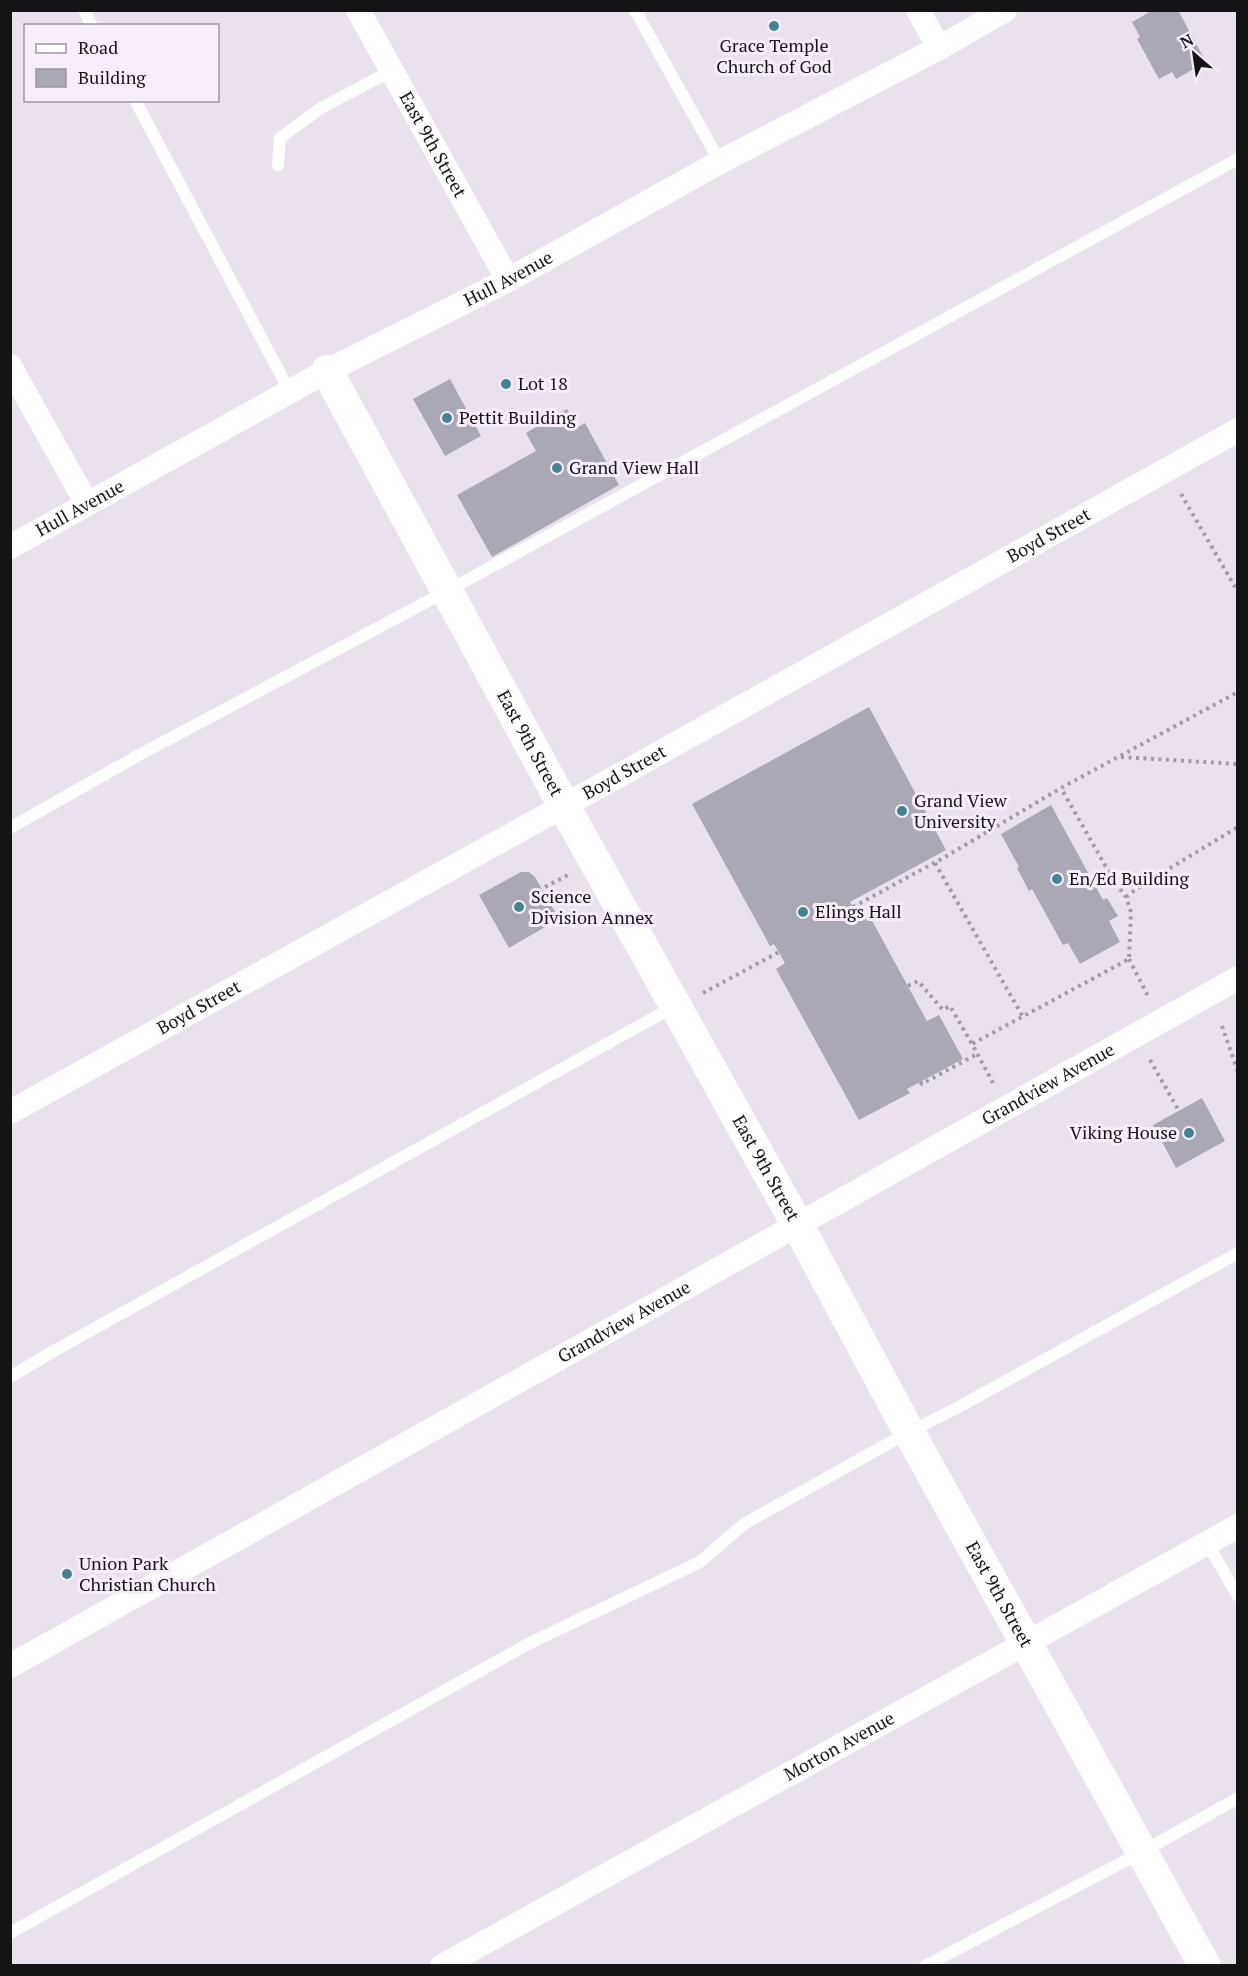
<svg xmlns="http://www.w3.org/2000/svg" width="1248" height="1976" font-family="'PT Serif',serif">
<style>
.building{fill:#aba8b6}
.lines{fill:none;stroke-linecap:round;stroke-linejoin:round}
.path{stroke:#a29aa4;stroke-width:4;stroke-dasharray:3 4.5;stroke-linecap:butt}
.service{stroke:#fff;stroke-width:12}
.minor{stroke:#fff;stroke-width:24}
.tertiary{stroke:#fff;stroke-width:32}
.poi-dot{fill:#418593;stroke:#f8eefb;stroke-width:2}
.labels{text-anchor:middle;stroke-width:6;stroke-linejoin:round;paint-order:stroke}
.poi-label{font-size:18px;fill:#161317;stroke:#f8eefb;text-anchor:start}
.street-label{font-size:18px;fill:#161317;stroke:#f8eefb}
</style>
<rect width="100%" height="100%" fill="#ebe1ee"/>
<path class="building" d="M1153 10H1178L1206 62 1176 79 1172 72 1159 79 1137 39 1140 37 1132 22Z
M450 379 481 436 445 456 413 399Z
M567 409 578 427 585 423 619 485 492 557 457 495 536 451 526 433Z
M869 707 946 850 850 902 861 921 870 917 927 1021 939 1015 963 1059 907 1089 910 1093 859 1120 776 969 785 963 774 944 770 946 692 804Z
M1051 805 1103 900 1107 898 1118 916 1109 921 1120 942 1080 964 1068 943 1063 945 1032 889 1029 891 1017 868 1019 867 1001 834Z
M521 872H529L535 877 559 919 509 948 479 895Z
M1202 1098 1225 1141 1176 1168 1153 1125Z"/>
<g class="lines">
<path class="path" d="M1181 494 1238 592
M1121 757 1238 764
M935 863 1023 1017
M545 887 568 875
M1126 897 1142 885 1238 827
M853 907 945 857 1061 788 1238 692
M1129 959 1149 998
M908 986 918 981 943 1010 950 1006 972 1044
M703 993 779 952
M1222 1026 1238 1072
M1150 1060 1179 1111
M920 1082 922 1084 977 1054
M993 1083 972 1044 1129 959 1131 912 1126 897 1114 881 1061 788"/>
<path class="service" d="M84 10 92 26
M635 10 720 162
M135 100 290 392
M278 165 280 138 321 108 391 71
M10 828 139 755 447 591 1238 159
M10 1377 52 1352 675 1006
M1207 1543 1238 1596
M10 1933 530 1643 700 1562 744 1524 909 1432 955 1409 1238 1253
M925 1966 1142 1852 1238 1798"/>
<g class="minor">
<path id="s1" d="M358 10 508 280"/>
<path d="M918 10 939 48"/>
<path d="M10 366 87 504"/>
<path id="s2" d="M10 547 327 371 508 280 720 162 939 48 1005 10"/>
<path id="s3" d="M10 1112 609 781 1238 430"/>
<path id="s4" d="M10 1666 1238 978"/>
<path id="s5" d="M442 1966 1238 1526"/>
</g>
<path class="tertiary" id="s6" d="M327 371 564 806 797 1224 909 1432 1205 1966"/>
</g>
<g class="poi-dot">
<circle cx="774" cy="26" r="6"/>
<circle cx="506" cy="384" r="6"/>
<circle cx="447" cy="418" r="6"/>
<circle cx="557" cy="468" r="6"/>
<circle cx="902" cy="811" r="6"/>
<circle cx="1057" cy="879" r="6"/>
<circle cx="519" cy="907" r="6"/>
<circle cx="803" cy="912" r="6"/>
<circle cx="1189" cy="1133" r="6"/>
<circle cx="67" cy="1574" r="6"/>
</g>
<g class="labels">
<g class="poi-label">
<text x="774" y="52" text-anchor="middle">Grace Temple<tspan x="774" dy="21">Church of God</tspan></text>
<text x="518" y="390">Lot 18</text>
<text x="459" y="424">Pettit Building</text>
<text x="569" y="474">Grand View Hall</text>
<text x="914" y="807">Grand View<tspan x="914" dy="21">University</tspan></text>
<text x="1069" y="885">En/Ed Building</text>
<text x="531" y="903">Science<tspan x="531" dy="21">Division Annex</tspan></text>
<text x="815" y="918">Elings Hall</text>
<text x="1177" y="1139" text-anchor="end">Viking House</text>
<text x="79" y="1570">Union Park<tspan x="79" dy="21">Christian Church</tspan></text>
</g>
<g class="street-label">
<text dy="6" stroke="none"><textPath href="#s1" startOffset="154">East 9th Street</textPath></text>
<text dy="6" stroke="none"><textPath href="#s2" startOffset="566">Hull Avenue</textPath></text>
<text dy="6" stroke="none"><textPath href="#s2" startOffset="80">Hull Avenue</textPath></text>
<text dy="6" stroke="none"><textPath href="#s3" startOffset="1188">Boyd Street</textPath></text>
<text dy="6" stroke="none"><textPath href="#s6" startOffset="424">East 9th Street</textPath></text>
<text dy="6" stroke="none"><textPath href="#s3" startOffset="702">Boyd Street</textPath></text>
<text dy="6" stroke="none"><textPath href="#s3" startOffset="216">Boyd Street</textPath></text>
<text dy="6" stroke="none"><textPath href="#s4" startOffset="1190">Grandview Avenue</textPath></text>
<text dy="6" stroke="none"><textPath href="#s6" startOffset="910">East 9th Street</textPath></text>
<text dy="6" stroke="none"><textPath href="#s4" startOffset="704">Grandview Avenue</textPath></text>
<text dy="6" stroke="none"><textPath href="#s6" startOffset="1396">East 9th Street</textPath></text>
<text dy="6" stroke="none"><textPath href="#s5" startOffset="454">Morton Avenue</textPath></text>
</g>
</g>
<rect width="1248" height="1976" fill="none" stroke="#161317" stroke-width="24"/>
<rect x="24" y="24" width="195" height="78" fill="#f8eefb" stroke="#9e96a0" stroke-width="1.5"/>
<rect x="36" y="44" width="30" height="9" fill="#ffffff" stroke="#9e96a0" stroke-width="1.5"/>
<text x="78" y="54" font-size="18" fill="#161317">Road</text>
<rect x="36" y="69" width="30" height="18" fill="#aba8b6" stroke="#9e96a0" stroke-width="1.5"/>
<text x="78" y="84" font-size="18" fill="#161317">Building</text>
<g transform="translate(1194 54) rotate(331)" stroke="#f8eefb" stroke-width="4.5" paint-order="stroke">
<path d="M0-4.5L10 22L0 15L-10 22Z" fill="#161317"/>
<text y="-9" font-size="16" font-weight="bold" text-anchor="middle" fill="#161317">N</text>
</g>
</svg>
